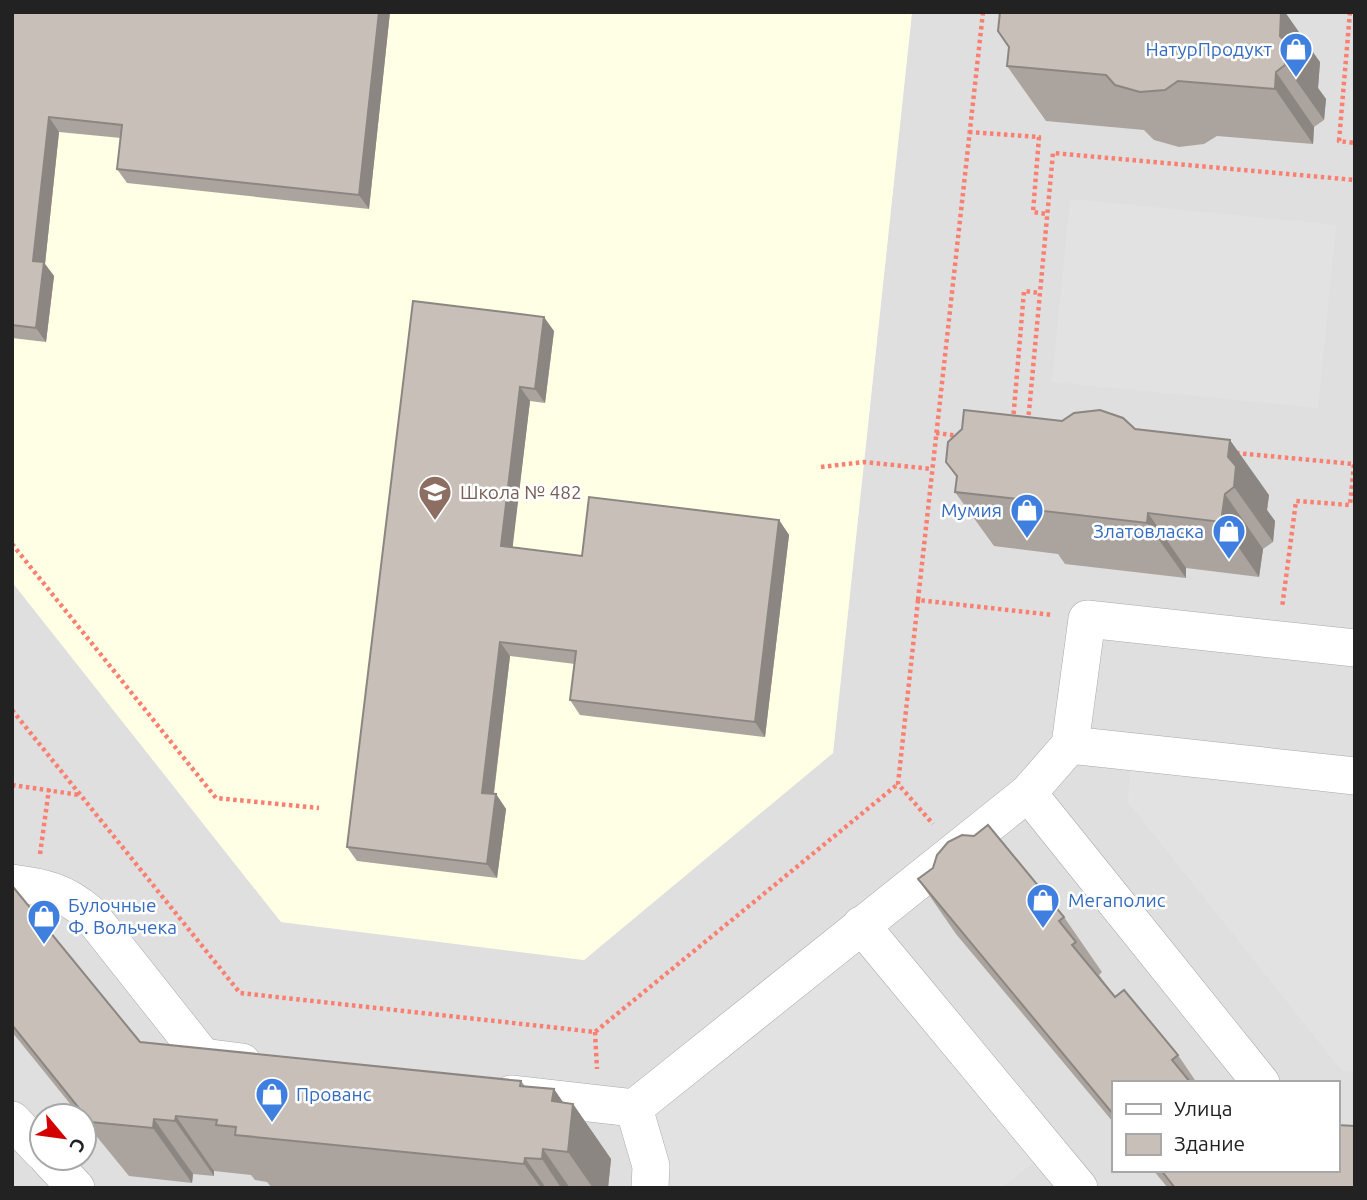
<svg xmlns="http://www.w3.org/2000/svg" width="1367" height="1200" font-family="Ubuntu,sans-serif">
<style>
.residential{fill:#e0dfdf;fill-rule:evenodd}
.education{fill:#ffffe5}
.parking{fill:#e2e2e2}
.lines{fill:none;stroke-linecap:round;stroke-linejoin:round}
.minor-casing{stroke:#a9a9a9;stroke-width:38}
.path{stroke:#fa8072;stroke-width:4.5;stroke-dasharray:3.5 3.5;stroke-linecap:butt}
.minor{stroke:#fff;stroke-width:37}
.wall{fill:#aba49e}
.shaded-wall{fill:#8b8681}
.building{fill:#c7bfb8;stroke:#8b8681;stroke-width:2}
.labels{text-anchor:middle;stroke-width:5;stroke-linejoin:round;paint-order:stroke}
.shop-label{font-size:19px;fill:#366cbe;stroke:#fff;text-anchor:end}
.education-label{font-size:19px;fill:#785e54;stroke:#fff;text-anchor:start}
</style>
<rect width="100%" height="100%" fill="#f2efe9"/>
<path class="residential" d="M912 12H1355V1188H12V582L281 922 584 960 833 753ZM1113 1083H1337V1170H1113ZM42 1116H84V1158H42Z"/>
<path class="education" d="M12 12H912L833 753 584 960 281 922 12 582Z"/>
<path class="parking" d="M1070 199 1336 225 1318 408 1052 382Z
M1133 733 1355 760V1072L1342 1071 1128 802Z
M861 925 1048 1150 1002 1188H650L634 1108Z"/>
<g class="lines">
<defs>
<path id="minor" d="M1355 648 1087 619 1070 745 1355 776
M1028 793 1261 1083
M12 883C45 887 64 892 89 913L203 1057 242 1062
M861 925 1079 1188
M511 1094 634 1108 1028 793 1070 745
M634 1108 651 1166 650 1188
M12 1120 42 1152
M48 1158 76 1188"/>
</defs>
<use href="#minor" class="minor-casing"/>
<path class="path" d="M983 12 918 600 1053 615
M1350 12 1339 141 1355 143
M969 132 1039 137 1033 212 1047 214
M1013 421 1024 291 1040 293
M1028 422 1053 153 1355 180
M936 433 960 436
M1236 453 1354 464 1350 505 1296 501 1282 608
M821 467 864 462 932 469
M12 544 216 798 319 808
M918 600 898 784 933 824
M12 710 240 993 595 1032 898 784
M12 785 80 795
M40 854 49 789
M595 1032 597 1069"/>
<use href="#minor" class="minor"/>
</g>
<path class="wall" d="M12 12H390L369 209 127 183 117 169 121 138 59 132 45 264 54 276 46 342 12 338Z
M1009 47 1320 62 1318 88 1326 99 1324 120 1314 127 1313 144 1217 136 1204 144 1179 147 1154 140 1144 130 1046 121 1007 66Z
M413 301 554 331 545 403 530 401 512 548 582 556 779 520 789 535 765 737 580 715 570 700 575 664 510 656 494 794H496L506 809 497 878 357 861 347 847Z
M1135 429 1269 495 1267 510 1275 521 1273 542 1263 549 1259 577 1186 568V578L1065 564 1058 554 994 546 955 492 957 478 946 462Z
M918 879 1064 917 1102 972 1099 975 1114 996 1178 1055 1197 1083H1113V1122L956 934Z
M12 888 140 1042 521 1081 525 1086 554 1089 563 1103 573 1104 611 1159 608 1188H272L267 1182 255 1180 251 1175 214 1171V1176L193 1174 192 1183 129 1176 84 1121V1116H80L12 1032Z
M1153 1170H1337L1355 1188H1168Z"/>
<path class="shaded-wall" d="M379 12H390L369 209 359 195Z
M1281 12H1285L1320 62 1318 88 1326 99 1324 120 1285 65 1280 36Z
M1276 72 1314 127 1313 144 1275 89Z
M49 117 59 132 45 264 54 276 46 342 36 328 33 261Z
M544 317 554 331 545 403 535 389Z
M520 387 530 401 511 561 501 546Z
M1230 440 1269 495 1267 510 1275 521 1273 542 1234 487 1228 457Z
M1225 494 1263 549 1259 577 1221 522Z
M1148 513 1186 568V578L1147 523Z
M779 520 789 535 765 737 755 722Z
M500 642 510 656 492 807 482 793Z
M496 794 506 809 497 878 487 864Z
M554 1089 572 1115 573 1104 611 1159 608 1188H593L568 1152 552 1101Z
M176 1116 214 1171V1176L175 1121Z
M154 1119 193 1174 192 1183 153 1128Z
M543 1149 570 1188H561L542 1159Z
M525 1158 546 1188H541L524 1164Z"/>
<path class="building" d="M12 12H379L359 195 117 169 122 125 49 117 33 261 44 262 36 328 12 325Z
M1000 12H1281L1280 36 1288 44 1285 65 1276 72 1275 89 1178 81 1165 90 1140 92 1115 85 1106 75 1007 66 1009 47 998 31Z
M413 301 544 317 535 389 520 387 501 546 582 556 589 497 779 520 755 722 570 700 576 651 500 642 482 793 496 794 487 864 347 847Z
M964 410 1062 421 1074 413 1100 410 1123 418 1135 429 1230 440 1228 457 1236 466 1234 487 1225 494 1221 522 1148 513 1147 523 1026 509 1028 500 955 492 957 476 946 462 948 442 962 429Z
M988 825 1064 917 1059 921 1076 942 1072 945 1115 997 1124 990 1178 1055 1172 1060 1191 1083H1113V1114L918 879 933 868 937 855 948 842 962 835 974 836Z
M12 888H14L140 1042 521 1081 520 1086 554 1089 552 1101 573 1104 568 1152 543 1149 542 1159 525 1158 524 1164 235 1135 236 1127 216 1125 217 1120 176 1116 175 1121 154 1119 153 1128 90 1122 12 1025Z
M1337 1125 1355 1126V1188H1175L1161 1170H1337Z"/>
<defs>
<symbol id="shop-pin" viewBox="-11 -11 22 30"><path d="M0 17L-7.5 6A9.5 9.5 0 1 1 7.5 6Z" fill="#3f7fe0" stroke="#fff"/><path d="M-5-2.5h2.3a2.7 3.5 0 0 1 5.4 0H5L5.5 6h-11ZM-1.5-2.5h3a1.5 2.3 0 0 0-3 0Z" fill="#fff"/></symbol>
<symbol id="school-pin" viewBox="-11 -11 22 30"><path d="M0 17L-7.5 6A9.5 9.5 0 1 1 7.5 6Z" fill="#8d6e63" stroke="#fff"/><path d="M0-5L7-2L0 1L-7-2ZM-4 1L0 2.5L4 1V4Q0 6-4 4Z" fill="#fff"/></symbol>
</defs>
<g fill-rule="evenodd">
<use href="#shop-pin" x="1277" y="30" width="38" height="52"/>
<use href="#school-pin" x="416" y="473" width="38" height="52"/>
<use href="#shop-pin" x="1008" y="491" width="38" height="52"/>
<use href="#shop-pin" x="1210" y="512" width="38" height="52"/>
<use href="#shop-pin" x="1024" y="881" width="38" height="52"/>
<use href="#shop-pin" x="25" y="897" width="38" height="52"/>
<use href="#shop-pin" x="253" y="1075" width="38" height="52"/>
</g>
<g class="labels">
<g class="shop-label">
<text x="1272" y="56">НатурПродукт</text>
<text x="1002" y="517">Мумия</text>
<text x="1204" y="538">Златовласка</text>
<text x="1068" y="907" text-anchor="start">Мегаполис</text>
<text x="68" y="912" text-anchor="start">Булочные<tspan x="68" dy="22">Ф. Вольчека</tspan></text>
<text x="296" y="1101" text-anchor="start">Прованс</text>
</g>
<g class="education-label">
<text x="460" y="499">Школа № 482</text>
</g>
</g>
<rect width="1367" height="1200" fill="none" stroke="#222222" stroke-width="28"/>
<rect x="1112" y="1081" width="228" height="91" fill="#ffffff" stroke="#a7a7a7" stroke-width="2"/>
<rect x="1126" y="1104" width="35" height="10" fill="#ffffff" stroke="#a7a7a7" stroke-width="2"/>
<text x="1174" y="1116" font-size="21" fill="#222222">Улица</text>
<rect x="1126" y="1134" width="35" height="21" fill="#c7bfb8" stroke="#a7a7a7" stroke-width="2"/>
<text x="1174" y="1151" font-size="21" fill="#222222">Здание</text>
<g transform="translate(63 1137) rotate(119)"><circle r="33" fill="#ffffff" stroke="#a7a7a7" stroke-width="2"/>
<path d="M0-5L12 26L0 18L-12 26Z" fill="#d40000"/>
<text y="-10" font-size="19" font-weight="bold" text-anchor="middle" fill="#222222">С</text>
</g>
</svg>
